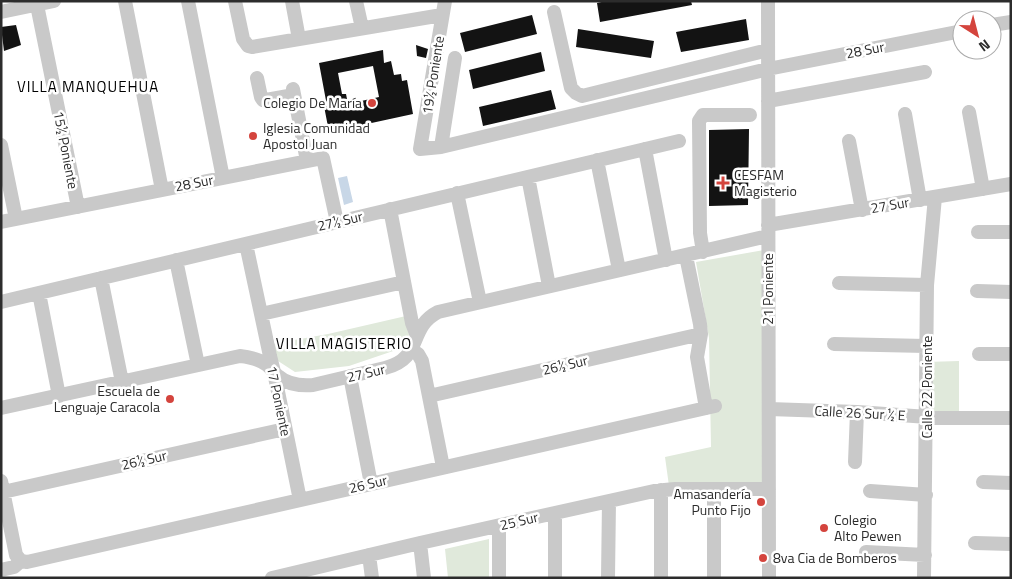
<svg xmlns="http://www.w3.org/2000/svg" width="1012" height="579" font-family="'Titillium Web',sans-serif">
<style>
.green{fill:#e0e9db}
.water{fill:#c8d7e7}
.building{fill:#131313;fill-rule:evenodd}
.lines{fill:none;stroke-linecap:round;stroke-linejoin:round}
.minor{stroke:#c9c9c9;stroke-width:14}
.poi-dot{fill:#d4443d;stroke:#fff;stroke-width:2}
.labels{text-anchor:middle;stroke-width:5;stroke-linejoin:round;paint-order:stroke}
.street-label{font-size:14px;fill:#2c2c2c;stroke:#fff}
.poi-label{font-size:14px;fill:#2c2c2c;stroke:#fff;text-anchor:start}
.neighbourhood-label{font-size:15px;letter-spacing:1px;fill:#000;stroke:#fff}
</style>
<rect width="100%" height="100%" fill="#fff"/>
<path class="green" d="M764 250 763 484 669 486 665 457 711 447 709 338 696 262Z
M406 316 409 335 402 348 349 366 295 372 275 359 272 344 328 334Z
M959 361V417H928L926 362Z
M489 539V578H448L445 549Z"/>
<path class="water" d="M347 176 353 202 344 205 338 178Z"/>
<path class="building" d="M606 1H691L692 5 600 22 597 3Z
M532 15 537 34 465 52 460 33Z
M746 19 749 40 681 52 676 32Z
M16 25 21 45 4 51 1 27Z
M578 29 654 41 651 58 576 47Z
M416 45 428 49 426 58 417 56Z
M383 50 384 63 391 61 394 75 401 74 402 81 407 80 413 114 353 127V132L338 135 337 131 329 132 324 106H327L319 63ZM373 66 379 97 348 104 346 94H342L338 73Z
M541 52 545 71 473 89 469 70Z
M551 90 556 109 483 126 479 107Z
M749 129 748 205 709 206V130Z"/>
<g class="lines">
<path class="minor" d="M125 1 162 190
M188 1 223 178
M235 1 243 39 248 46 252 47 442 15
M292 1 299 39
M356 1 362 28
M445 1 420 149 441 147 768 69 962 31
M768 1 769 578
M37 5 78 207
M1 12 54 1
M554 12 571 88 576 93 582 96 768 50
M992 25 1011 22
M257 78 261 97 263 100H266L294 95
M293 89 307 161
M768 101 925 72
M969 112 983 189
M905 114 920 200
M849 141 862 210
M1 145 16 219
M441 147 455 58
M645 149 666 260
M597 160 619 270
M528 177 549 286
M457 193 480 302
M390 209 412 323 417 336
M1 222 323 158 337 222
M768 225 1011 184
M978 232H1011
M246 244 270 356 274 372 300 500
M703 252 700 233 699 121 703 115H750
M686 256 700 324 701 334 697 357 706 408
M176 260 198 365
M101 278 122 382
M839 283 927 285
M977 291 1011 292
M39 293 59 396
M1 302 679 141
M261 314 404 282
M834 344 926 346
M412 350 418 354 422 361 443 467
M979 354H1011
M350 376 371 484
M429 396 701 334
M1 408 240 356C250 357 259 359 267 365 271 368 274 373 278 376 288 385 300 386 313 385L385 368C424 358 407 328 438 312L768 236
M769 409 857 412 942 418H1011
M855 462 857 412
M1 481 16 555 21 561
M983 482 1011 483
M870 491 926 495
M3 492 285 429
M420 543 424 578
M975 543 1011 544
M866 552 925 555
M369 555 372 578
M21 561 27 562 715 406
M1 570 14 567 21 561
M272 578 420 543 654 491 675 489H769
M499 578V526
M555 578V513
M608 578 609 501
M661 578V490
M714 578V489
M924 578 927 285 935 197"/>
</g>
<g class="poi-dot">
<circle cx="372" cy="103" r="5"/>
<circle cx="253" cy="136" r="5"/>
<path d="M720.5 175.5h5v5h5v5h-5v5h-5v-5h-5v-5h5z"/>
<circle cx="170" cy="399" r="5"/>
<circle cx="761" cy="502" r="5"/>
<circle cx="824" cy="528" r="5"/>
<circle cx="763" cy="558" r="5"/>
</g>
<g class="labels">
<g class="street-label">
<text transform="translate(865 50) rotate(-11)" y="5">28 Sur</text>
<text transform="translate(433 75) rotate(-81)" y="5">19½ Poniente</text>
<text transform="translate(66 150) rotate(79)" y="5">15½ Poniente</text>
<text transform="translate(194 183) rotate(-11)" y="5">28 Sur</text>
<text transform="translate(890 205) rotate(-10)" y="5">27 Sur</text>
<text transform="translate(340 221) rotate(-13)" y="5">27½ Sur</text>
<text transform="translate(768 289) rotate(-90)" y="5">21 Poniente</text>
<text transform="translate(565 365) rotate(-13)" y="5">26½ Sur</text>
<text transform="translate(366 373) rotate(-13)" y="5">27 Sur</text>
<text transform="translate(927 387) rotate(-90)" y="5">Calle 22 Poniente</text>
<text transform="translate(279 401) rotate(78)" y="5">17 Poniente</text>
<text transform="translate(860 413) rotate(3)" y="5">Calle 26 Sur ½ E</text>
<text transform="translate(144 460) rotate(-13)" y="5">26½ Sur</text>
<text transform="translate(368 484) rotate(-13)" y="5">26 Sur</text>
<text transform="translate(519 521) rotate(-13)" y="5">25 Sur</text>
</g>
<g class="poi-label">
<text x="362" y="108" text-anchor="end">Colegio De María</text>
<text x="263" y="133">Iglesia Comunidad<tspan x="263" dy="16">Apostol Juan</tspan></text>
<text x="734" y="180">CESFAM<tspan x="734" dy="16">Magisterio</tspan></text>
<text x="160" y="396" text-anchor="end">Escuela de<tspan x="160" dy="16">Lenguaje Caracola</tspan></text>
<text x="751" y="499" text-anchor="end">Amasandería<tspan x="751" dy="16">Punto Fijo</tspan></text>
<text x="834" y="525">Colegio<tspan x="834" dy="16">Alto Pewen</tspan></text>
<text x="773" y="563">8va Cia de Bomberos</text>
</g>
<g class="neighbourhood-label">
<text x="88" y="92">VILLA MANQUEHUA</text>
<text x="344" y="349">VILLA MAGISTERIO</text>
</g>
</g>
<rect width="1012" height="579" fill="none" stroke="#2c2c2c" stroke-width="5"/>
<g transform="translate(977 35) rotate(144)"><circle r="24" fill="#ffffff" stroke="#ababab"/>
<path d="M0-4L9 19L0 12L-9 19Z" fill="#d4443d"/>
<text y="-8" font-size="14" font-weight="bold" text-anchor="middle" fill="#2c2c2c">N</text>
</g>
</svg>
